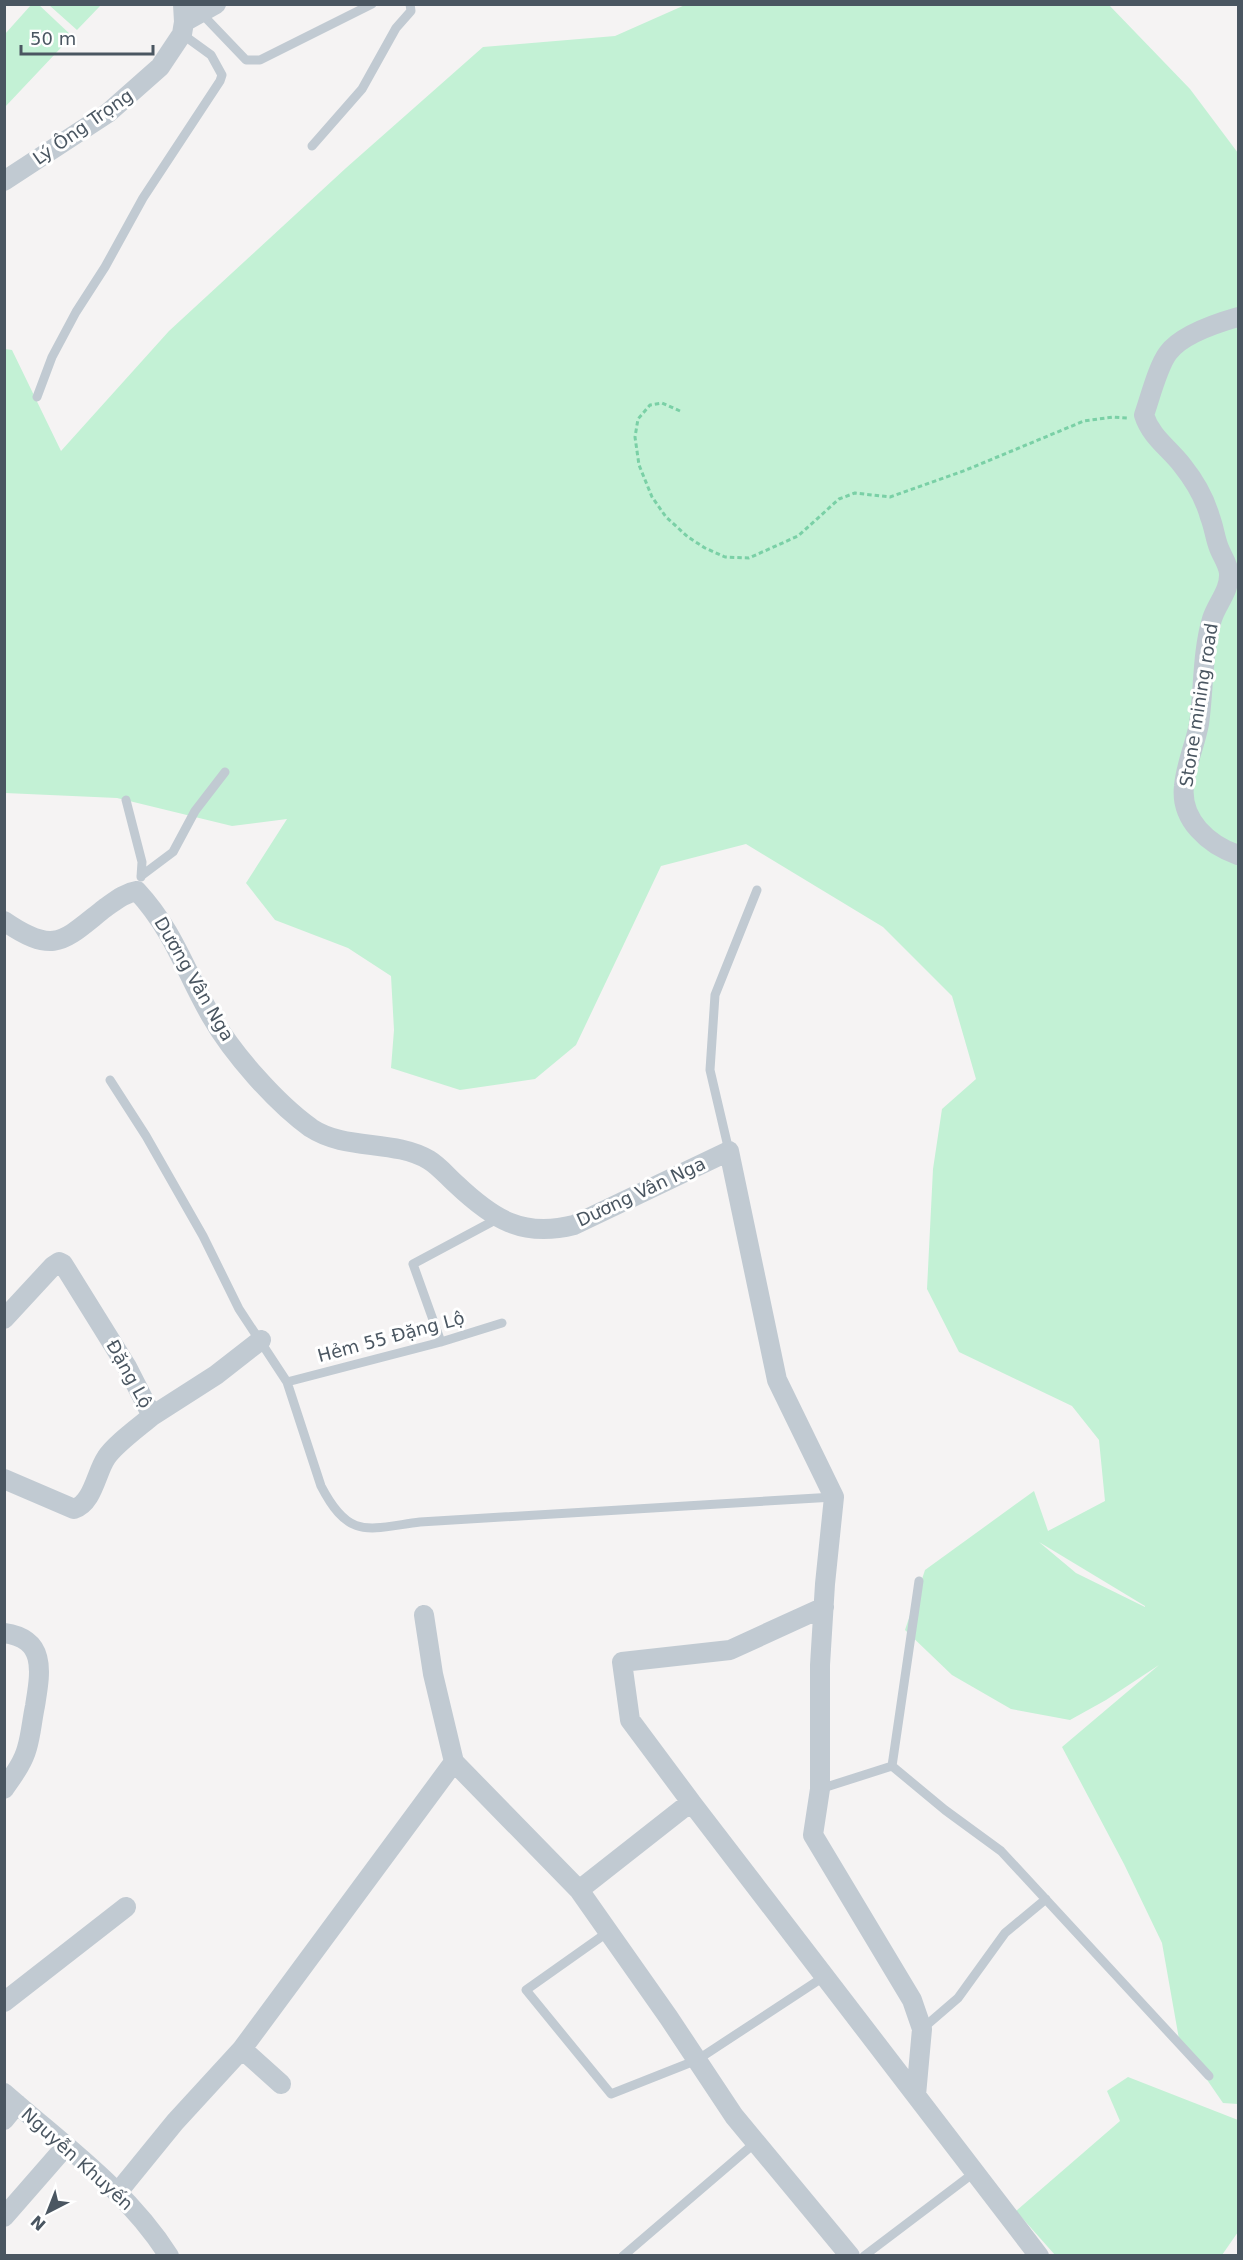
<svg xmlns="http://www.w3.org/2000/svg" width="1243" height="2260" font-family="'DejaVu Sans',sans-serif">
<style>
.green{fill:#c3f1d5;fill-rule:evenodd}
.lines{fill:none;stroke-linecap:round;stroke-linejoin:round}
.path{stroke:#7ad0a6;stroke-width:3;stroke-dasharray:4.5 3;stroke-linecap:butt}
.service{stroke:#c1cad2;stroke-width:9}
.minor{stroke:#c1cad2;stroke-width:20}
.labels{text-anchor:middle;stroke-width:6;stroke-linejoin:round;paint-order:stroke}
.street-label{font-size:18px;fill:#4a5661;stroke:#fff}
</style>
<rect width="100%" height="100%" fill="#f5f3f3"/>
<path class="green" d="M38 4 72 36 5 107V34L31 5Z
M49 5H101L77 30Z
M685 5H1109L1190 89 1238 153V2104L1223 2103 1179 2039 1162 1943 1124 1864 1062 1747 1159 1665 1106 1700 1070 1720 1011 1709 952 1675 905 1630 925 1570 1034 1491 1048 1531 1105 1501 1099 1440 1072 1406 959 1352 927 1289 933 1169 942 1109 976 1079 952 996 883 927 746 844 661 866 576 1045 535 1079 460 1090 391 1068 394 1030 391 976 348 948 275 920 246 883 287 819 232 826 117 798 5 793V349L12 350 61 451 169 331 346 168 483 47 615 36ZM1039 1542 1145 1606V1607L1076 1573Z
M1128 2077 1238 2120V2232L1222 2255H1055L1016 2211 1120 2121 1107 2091Z"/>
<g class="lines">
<path class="path" d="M680 411 662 403 650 405 638 419 635 437 639 465 652 497 666 517 688 537 705 548 725 557 749 558 798 536 839 499 855 493 890 497 966 470 1084 421 1113 417 1127 418"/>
<path class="service" d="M201 13 246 60H260L372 4
M312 146 362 89 396 28 411 11 410 4
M37 397 52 357 76 312 105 267 143 198 220 81 222 75 211 55 182 34
M126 800 142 862 141 877
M141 876 173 852 195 811 225 772
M110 1080 146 1136 203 1236 239 1309 287 1382 321 1486C349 1540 367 1529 420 1522L834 1497
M729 1151 710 1070 715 995 757 890
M441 1342 413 1264 499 1218
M287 1382 441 1342 502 1323
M919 1581 892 1766 945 1810 1001 1851 1209 2076
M820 1789 892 1766
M608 1932 526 1990 611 2094 697 2060 825 1976
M922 2029 958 1998 1005 1933 1046 1899
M623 2256 756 2142
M864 2256 975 2172"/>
<path class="minor" d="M184 22 216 4
M4 181 108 113 160 67 182 34 184 22 183 4
M1238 317C1217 323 1181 335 1168 353 1158 366 1150 398 1144 415 1151 437 1169 448 1182 465 1194 480 1205 499 1210 517 1214 527 1215 538 1219 548 1222 556 1228 564 1229 573 1230 591 1217 603 1212 619 1202 653 1204 689 1199 724 1195 745 1186 764 1184 786 1180 820 1209 845 1238 855
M4 921C55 956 63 941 105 908 115 901 124 893 137 891 174 931 185 971 211 1016 232 1053 276 1103 311 1128 346 1151 393 1139 429 1160 439 1166 448 1177 456 1184 493 1219 522 1238 574 1225L729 1151 777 1380 834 1497 825 1584 820 1665V1789L813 1835 912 2000 922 2029 916 2095
M4 1319 53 1266 59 1262 63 1264 127 1367 152 1416C139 1427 114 1445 106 1458 96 1473 93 1503 74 1509L4 1479
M152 1416 216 1375 261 1340
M424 1615 433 1674 454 1762
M4 1633C48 1639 40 1674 35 1706 32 1720 31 1735 27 1748 23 1763 13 1776 4 1789
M691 1802 630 1720 622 1662 730 1650 824 1607
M579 1890 669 2018 734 2116 850 2256
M4 2002 126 1907
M242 2049 281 2084
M4 2093C62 2144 127 2190 169 2256
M4 2120 17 2104
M118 2192 175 2122 242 2049 454 1762 579 1890 691 1802 1039 2256
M4 2217 66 2146"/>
</g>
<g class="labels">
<g class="street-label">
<text transform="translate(83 127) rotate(-35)" y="6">Lý Ông Trọng</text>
<text transform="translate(1199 705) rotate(-81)" y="6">Stone mining road</text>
<text transform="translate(194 979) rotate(60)" y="6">Dương Vân Nga</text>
<text transform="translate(641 1192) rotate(-25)" y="6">Dương Vân Nga</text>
<text transform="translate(391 1337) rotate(-15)" y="6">Hẻm 55 Đặng Lộ</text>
<text transform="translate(129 1374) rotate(61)" y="6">Đặng Lộ</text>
<text transform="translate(77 2159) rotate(42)" y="6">Nguyễn Khuyến</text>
</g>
</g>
<rect width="1243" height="2260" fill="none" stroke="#4a5661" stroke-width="12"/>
<g transform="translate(48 2212) rotate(222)" stroke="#ffffff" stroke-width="4.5" paint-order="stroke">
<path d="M0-4.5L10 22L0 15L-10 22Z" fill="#4a5661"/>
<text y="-9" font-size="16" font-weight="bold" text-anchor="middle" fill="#4a5661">N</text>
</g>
<path d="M21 45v9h132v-9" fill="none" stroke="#4a5661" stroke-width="3"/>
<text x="30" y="45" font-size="18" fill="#4a5661" stroke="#ffffff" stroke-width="4.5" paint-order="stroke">50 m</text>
</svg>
